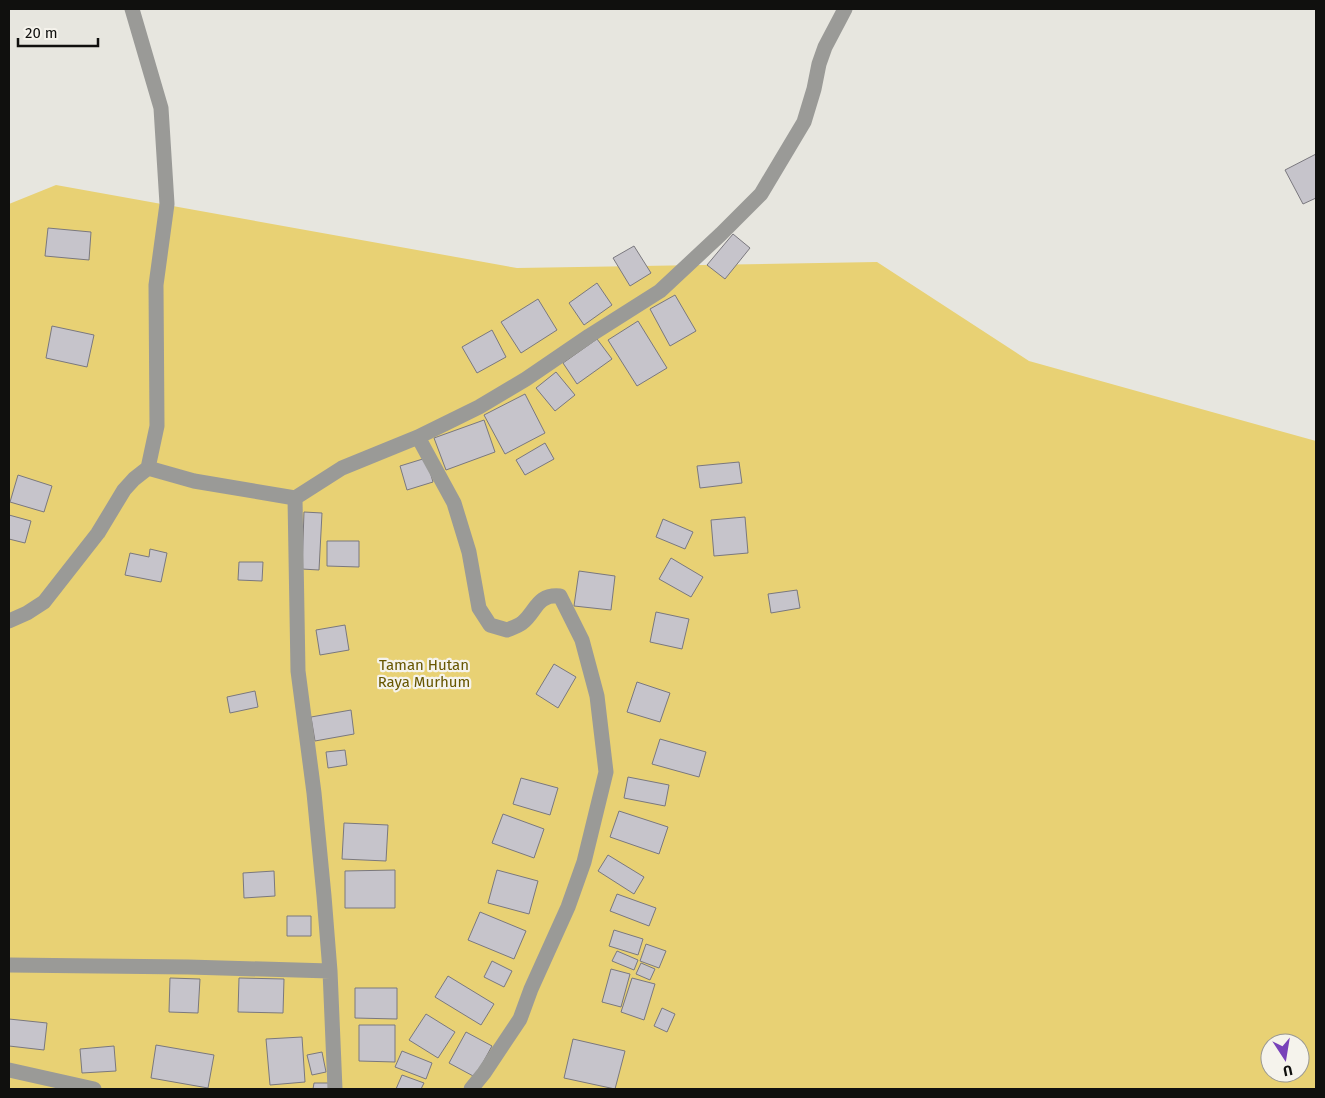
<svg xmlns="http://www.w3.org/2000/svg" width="1325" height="1098" font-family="'Fira Sans',sans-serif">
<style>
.green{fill:#e8d174;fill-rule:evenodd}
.building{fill:#c6c4cb;stroke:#7a787e}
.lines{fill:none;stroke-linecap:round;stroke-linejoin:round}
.minor{stroke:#9a9a97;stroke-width:15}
.labels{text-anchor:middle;stroke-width:4.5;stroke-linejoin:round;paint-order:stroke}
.park-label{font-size:15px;fill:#675600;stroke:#f5f3ec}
</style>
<rect width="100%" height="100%" fill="#e7e6df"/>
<path class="green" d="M56 185 517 268 877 262 1029 361 1316 441V1089H9V204ZM1270 1043H1300V1073H1270Z"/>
<path class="building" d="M1316 154V198L1303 204 1285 170Z
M48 228 91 232 89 260 45 256Z
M733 234 750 248 725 279 707 265Z
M634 246 651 273 630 286 613 258Z
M597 283 612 305 584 325 569 303Z
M675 295 696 331 670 346 650 309Z
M538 299 557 330 521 353 501 322Z
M638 321 667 368 637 386 608 340Z
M52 326 94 335 87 367 46 358Z
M492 330 506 357 477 373 462 347Z
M597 339 612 359 577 384 563 363Z
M556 372 575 395 555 411 536 388Z
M525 394 545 433 505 454 484 415Z
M484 420 495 452 446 470 434 438Z
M545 443 554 459 525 475 516 460Z
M426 458 433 482 407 490 400 466Z
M739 462 742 483 700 488 697 466Z
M18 475 52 486 44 512 10 502Z
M304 512 322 513 319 570 302 569Z
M9 515 31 521 25 543 9 539Z
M745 517 748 553 714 556 711 520Z
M663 519 693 532 685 549 656 537Z
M327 541H359V567L327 566Z
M150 549 167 553 161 582 125 575 130 553 149 557Z
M671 558 703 577 691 597 659 579Z
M239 562H263L262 581 238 580Z
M579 571 615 576 611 610 574 606Z
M797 590 800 608 771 613 768 594Z
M656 612 689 619 682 649 650 642Z
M345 625 349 650 320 655 316 630Z
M554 664 576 677 558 708 536 694Z
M637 682 670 693 660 722 627 712Z
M255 691 258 707 230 713 227 697Z
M351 710 354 734 315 741 311 717Z
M660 739 706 752 699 777 652 764Z
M345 750 347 765 328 768 326 752Z
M628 777 669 785 665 806 624 798Z
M521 778 558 788 550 815 513 804Z
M619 811 668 827 659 854 610 837Z
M503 814 544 829 534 858 492 843Z
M344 823 388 825 386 861 342 859Z
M608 855 644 877 634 894 598 871Z
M395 870V908H345V871Z
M497 870 538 881 529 914 488 903Z
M274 871 275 896 244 898 243 873Z
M617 894 656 908 649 926 610 911Z
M480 912 526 931 514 959 468 940Z
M287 916H311V936H287Z
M614 930 643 939 638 955 609 946Z
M646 944 666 951 659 968 640 961Z
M617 951 638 960 634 970 612 961Z
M492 961 512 971 504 987 484 977Z
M641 963 655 969 650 980 636 974Z
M611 969 630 974 621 1007 602 1002Z
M448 976 494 1004 481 1025 435 997Z
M170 978 200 979 198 1013 169 1012Z
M239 978 284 979 283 1013 238 1012Z
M632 978 655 984 644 1020 621 1012Z
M355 988H397V1019L355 1018Z
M662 1008 675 1014 667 1032 654 1026Z
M426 1014 455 1032 438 1058 409 1040Z
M9 1019 47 1023 44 1050 9 1046Z
M359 1025H395V1062L359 1061Z
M466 1032 492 1046 475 1077 449 1063Z
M302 1037 305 1082 270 1085 266 1039Z
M573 1039 625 1051 615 1089 564 1078Z
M156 1045 214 1055 208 1088 151 1078Z
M114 1046 116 1071 82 1073 80 1049Z
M402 1051 432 1063 426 1079 395 1067Z
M322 1052 326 1072 312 1075 307 1055Z
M402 1075 424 1083 421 1089H396Z
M314 1083H333V1089H313Z"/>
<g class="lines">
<path class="minor" d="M132 9 161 108 167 204 156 285 157 426 148 468
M418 437 454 503 469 552 479 608 490 625 507 630C512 628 518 626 522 623 537 611 536 594 560 596L582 640 597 696 606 772 584 862 568 907 531 989 520 1019 484 1073 471 1089
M295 498 298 671 314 793 324 896 330 971 335 1089
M9 621 27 613 44 602 98 533 124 490 134 479 148 468 194 481 295 498 342 468 418 437 479 407 526 379 589 336 660 291 721 234 761 194 804 122 814 89 819 64 825 47 845 9
M9 965 188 967 330 971
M9 1070 94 1089"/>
</g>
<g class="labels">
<g class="park-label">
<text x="424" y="670">Taman Hutan<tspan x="424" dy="17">Raya Murhum</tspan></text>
</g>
</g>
<rect width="1325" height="1098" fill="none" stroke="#10100e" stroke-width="20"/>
<g transform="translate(1285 1058) rotate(168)"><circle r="24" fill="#f5f3ec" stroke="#999893"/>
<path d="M0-4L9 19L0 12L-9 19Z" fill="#7842b9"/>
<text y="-8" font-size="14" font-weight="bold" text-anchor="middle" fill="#10100e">U</text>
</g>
<path d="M18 38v8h80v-8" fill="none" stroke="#10100e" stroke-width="2.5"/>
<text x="25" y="38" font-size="15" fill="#10100e" stroke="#f5f3ec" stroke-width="4" paint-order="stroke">20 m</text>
</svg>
